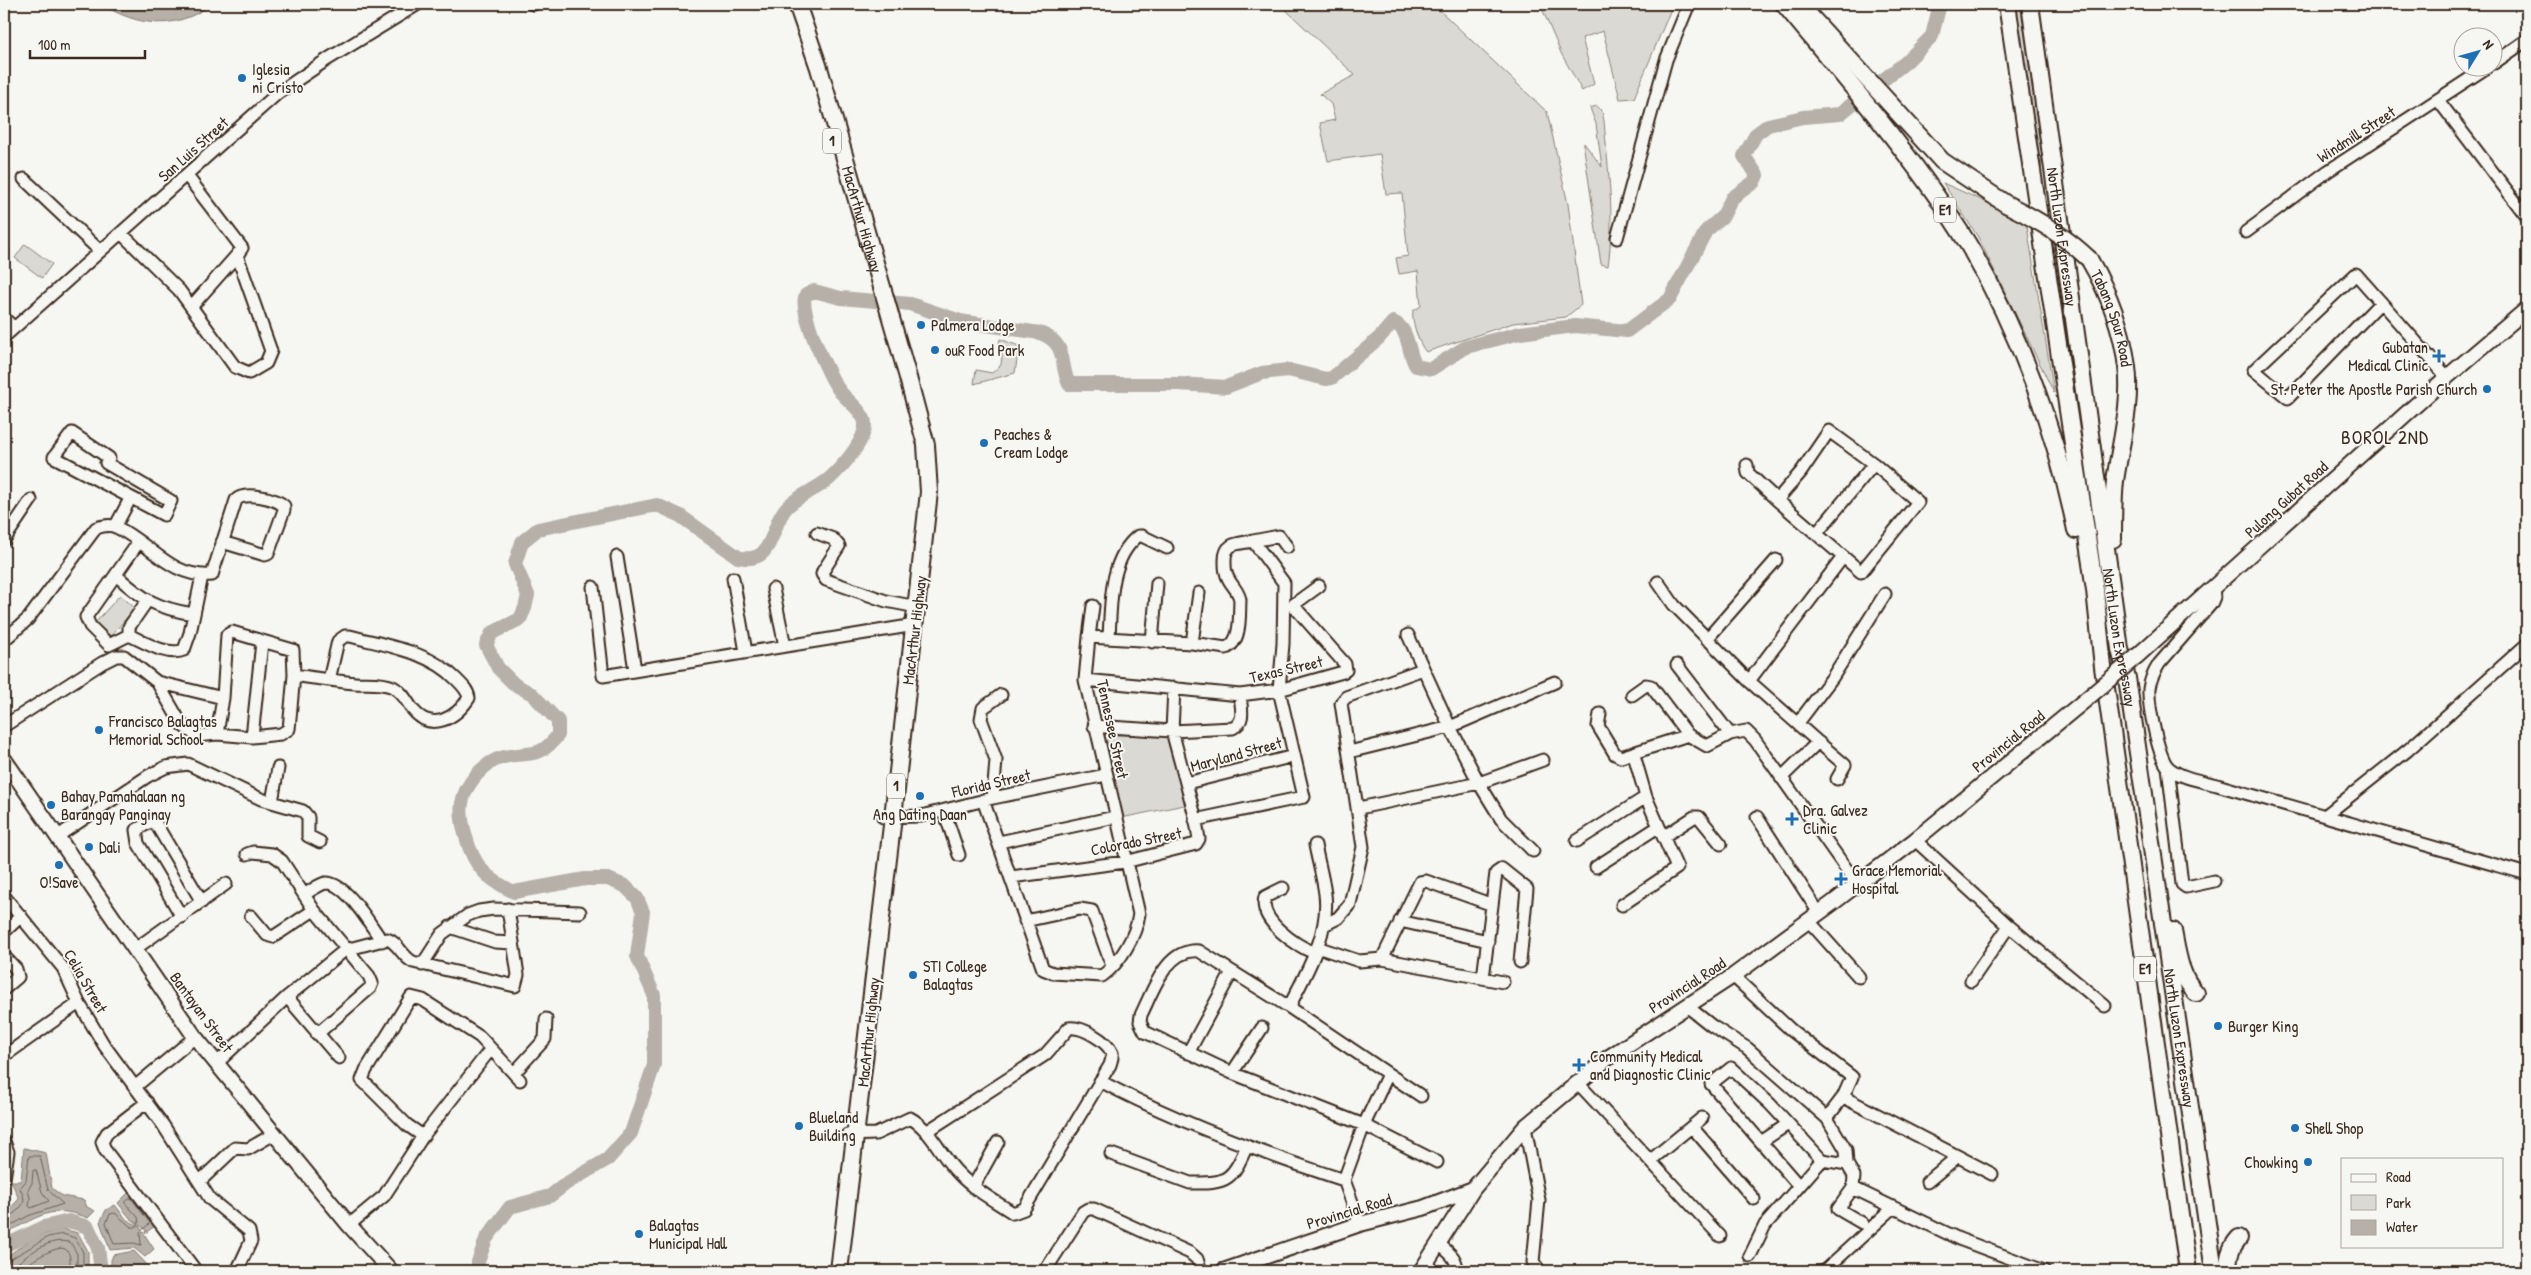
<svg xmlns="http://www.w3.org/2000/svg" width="2531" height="1275" font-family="'Patrick Hand',sans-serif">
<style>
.green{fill:#dad9d3;stroke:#8a8278}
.water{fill:#b6b0a9;stroke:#857a71}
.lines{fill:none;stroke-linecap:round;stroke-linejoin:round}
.shore{stroke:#6c6056;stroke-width:1}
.river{stroke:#b6b0a9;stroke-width:14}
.minor-casing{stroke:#3b2a1e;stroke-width:15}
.major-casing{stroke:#3b2a1e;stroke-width:18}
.highway-casing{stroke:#3b2a1e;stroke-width:20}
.minor{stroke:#f6f6f2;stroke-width:11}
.major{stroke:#f6f6f2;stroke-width:14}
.highway{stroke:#f6f6f2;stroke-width:16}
.major-bridge-casing{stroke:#3b2a1e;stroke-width:18;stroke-linecap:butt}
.highway-bridge-casing{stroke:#3b2a1e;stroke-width:20;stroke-linecap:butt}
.major-bridge{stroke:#f6f6f2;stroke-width:14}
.highway-bridge{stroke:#f6f6f2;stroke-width:16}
.poi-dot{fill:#1f6fb2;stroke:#f6f6f2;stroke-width:2}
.labels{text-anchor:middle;stroke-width:4;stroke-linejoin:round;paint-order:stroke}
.shield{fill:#f6f6f2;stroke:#73675e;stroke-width:1}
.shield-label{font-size:15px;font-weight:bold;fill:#3b2a1e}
.poi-label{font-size:16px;fill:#3b2a1e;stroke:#f6f6f2;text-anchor:start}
.street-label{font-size:16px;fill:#3b2a1e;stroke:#f6f6f2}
.quarter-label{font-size:19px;letter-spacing:1px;fill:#3b2a1e;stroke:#f6f6f2}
</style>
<rect width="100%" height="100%" fill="#f6f6f2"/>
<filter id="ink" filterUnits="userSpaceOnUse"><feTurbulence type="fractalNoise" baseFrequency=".02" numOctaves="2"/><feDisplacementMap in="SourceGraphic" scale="10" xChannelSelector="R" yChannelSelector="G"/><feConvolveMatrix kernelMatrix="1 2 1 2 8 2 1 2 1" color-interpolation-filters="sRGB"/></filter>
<g filter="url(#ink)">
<path class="green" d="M1295 4H1433L1547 112 1568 204 1581 305 1566 317 1513 323 1426 352C1419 345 1411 320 1413 311L1421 306 1418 271 1399 274 1396 258 1408 256 1402 193 1386 194 1380 154 1328 161 1320 123 1335 120 1331 104 1320 94 1355 75 1285 9Z
M1540 4H1673L1634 98 1620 99 1603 31 1582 38 1594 84 1582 91 1561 53Z
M2015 4H2021L2042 155 2041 168Z
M1597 106 1602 111 1604 121C1608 171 1615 216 1608 266L1601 264 1584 149V143L1602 167 1596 124 1590 108Z
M1943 183 2026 220 2054 393 1978 237Z
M25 244 52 264 42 278 15 258Z
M1000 339 1019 346 1015 373 974 384 976 370 992 373 1001 365 1002 355 998 348Z
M120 595 135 608 111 636 95 623Z
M1101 735H1171L1189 804 1121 818Z"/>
<path class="water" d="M101 4H130L153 12 184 4H212C175 31 139 27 101 4Z
M24 1148 46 1153 52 1188 62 1196 84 1200 87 1207 95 1211 88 1218C63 1208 50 1210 25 1223 18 1227 12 1231 4 1231V1215L19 1199 11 1181H21Z
M132 1189 158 1224 145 1233 146 1230 130 1218 118 1203Z
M115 1205 127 1220 139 1226 154 1249 145 1257 134 1248 110 1250 100 1222 106 1210Z
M63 1229 78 1233 88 1251V1271H4V1260C20 1244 41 1233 63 1229Z
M134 1251 153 1271H111V1260L113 1255Z"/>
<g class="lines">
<path class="shore" d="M36 1170 42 1192 49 1201 31 1208 29 1206 30 1198 28 1190 32 1183 33 1171Z
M131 1198 150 1223 140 1232 141 1245 134 1243 114 1244 106 1223 110 1214 115 1213 131 1227H136L139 1223 138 1217 125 1203Z
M4 1218C10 1218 24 1207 24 1200 24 1196 21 1191 20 1188L26 1181 29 1156H40L48 1190 63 1204 28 1216 12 1225 4 1226
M4 1263 48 1237 63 1234 75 1238 83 1252V1271
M4 1269 11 1268C27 1256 50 1235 71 1243L77 1254V1271
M19 1271C25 1265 56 1244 65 1249 72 1253 70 1265 69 1271"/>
<path class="river" d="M130 4 153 13 186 4
M1878 84 1906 62 1932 36 1940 4
M4 1246 44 1227 69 1221 88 1227 98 1248 101 1271
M478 1271V1262L486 1239 510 1207 550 1196 567 1183 608 1159 631 1133 654 1065V995L637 956 643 912 637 898 625 886 608 879H585L514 892C487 879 474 867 466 837 463 827 460 814 462 803 465 784 485 761 504 757 530 751 539 760 558 735V721L532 694 514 684 498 668 486 645 492 633 520 619 525 608 528 595 515 564 522 542 538 529 657 505 679 515 738 557C776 566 769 524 788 506 800 495 817 489 829 479 841 468 871 436 864 419 859 407 846 400 839 390 829 377 797 308 806 295L814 291 841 298 910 304 960 321 1040 333C1069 344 1059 364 1069 384H1179L1226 387 1262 373 1288 370 1326 379 1332 378 1379 338 1393 322C1410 329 1407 352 1416 366L1431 369 1466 347 1520 333 1575 326 1627 331 1670 299 1706 231 1723 216 1732 198 1754 182 1757 175 1744 156 1756 134 1768 125 1803 117 1840 114 1856 101"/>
<defs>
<path id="minor" d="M533 4H534
M2494 63 2527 40
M2438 100 2527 217
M24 179 99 250
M2246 232 2328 171 2486 68
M121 233 179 290 235 367 249 373 266 363 271 351 237 255 242 248 187 176
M1617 238 1666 60 1689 4
M2381 302 2288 398 2254 370 2356 274 2447 377
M191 307 237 255
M4 318 13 327
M4 337 278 93 328 59 418 4
M72 433 109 458 106 463 171 501 164 515 54 457Z
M1747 465 1748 473 1777 500 1861 572 1918 502 1874 464 1829 431 1801 472 1777 500
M115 527 130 499
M817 533 833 539 839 546 823 571 822 574 826 580 886 601 917 607
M1817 533 1874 464
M4 540 31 500
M1253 541 1279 536 1287 547
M617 557 635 670
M116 575C143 600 157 608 193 614
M733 578 746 652
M1658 582 1674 605 1749 681 1818 742 1781 778
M593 587 603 676 915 625
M2213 588 2214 597 2211 604 2159 664C2154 672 2150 679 2149 689 2148 704 2158 758 2169 768 2181 778 2202 781 2217 785L2527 874
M773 589 785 646
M147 601 129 627V635C144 642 168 657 184 650L190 633 202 576
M129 635 109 645 90 626 86 617 138 543
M1408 635 1450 727 1479 783 1501 819 1533 851
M1089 637 1093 606
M1109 638C1111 604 1109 559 1138 536H1142L1167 548
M1707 639 1776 560
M4 640 28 619 96 528C102 526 110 524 116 527 150 543 170 578 212 575L236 500C244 491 276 498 284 506V510L268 554 265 555 222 542
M1152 642 1157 583
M1192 643 1199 593
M1677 665 1730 734
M294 675C314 678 335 681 355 683 367 684 382 682 393 687 403 692 407 702 413 710 431 732 455 719 469 698 468 690 462 685 456 679 429 651 387 646 350 636H345L338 641 329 680
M1085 680 1240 695 1279 690 1343 672 1346 670 1345 664 1293 605 1319 586
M1749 681 1843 557
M157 682 223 698
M1632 695 1646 685 1651 686 1688 735
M1600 714 1598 726 1615 754 1621 757 1688 735 1707 746 1730 734 1746 731 1755 740 1857 884
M1798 723 1832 678 1885 594
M4 726 102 663 116 656H124L157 682 182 725 197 736 217 734 252 737 281 734 289 729 294 675 293 650 232 632 227 635 223 698 217 734
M1094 726 1172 731 1233 728C1246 721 1241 708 1240 695
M252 737 262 642
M1818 742 1845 765 1837 779
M1349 752 1450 727 1555 682
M2168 767 2182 884 2186 887 2214 881
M1187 783 1294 756
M993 798 996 760 981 719 983 708 1001 695
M983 800 1043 969 1053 973 1102 976C1120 963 1136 936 1139 914L1085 680 1089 637 1192 643 1226 648C1242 642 1239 615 1240 600 1239 592 1233 587 1229 580 1225 573 1225 568 1225 560 1225 542 1238 544 1253 541L1284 583 1283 644 1279 690 1304 797 1195 820
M272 802 278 768
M1359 808 1479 783 1543 760
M944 811 959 855
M2326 815 2408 750 2527 644
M883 817 921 816 993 798 1106 775
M1757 817 1819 913
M58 836 148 776 166 767 188 764 261 799 303 811 308 817V836L320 842
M1663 837 1694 817H1699L1721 844
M1915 840 2009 926 2105 1006
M1577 841 1646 797
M999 842 1115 817
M247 854 253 852 272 854 282 861 314 910 369 976 372 983 370 988 317 1034
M1596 867 1658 827
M1011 877 1125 862 1196 844 1199 839 1195 816 1172 731 1174 688
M1283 888 1265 897C1258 921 1297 946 1315 953
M305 894C311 891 319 884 326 883 346 882 371 926 382 941
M4 896 63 968 79 1003 104 1045 163 1125 210 1199 249 1231 251 1241 237 1271
M1622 905 1677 868 1646 797 1634 755
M251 916 267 935 273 937 314 910
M182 917 138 843 136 830 152 821 156 824 202 902
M1025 921 1080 909 1092 911 1112 966
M1400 921 1488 941
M1809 921 1859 977
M1324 925 1338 918 1350 904 1363 847 1341 703 1346 697 1423 669
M450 927 495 942 512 943
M4 932 21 916
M1317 947 1359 961 1382 959 1420 882 1426 881 1490 904
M135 949 226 884
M4 956 16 969 18 977 4 989
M1382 959 1503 982
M422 965 442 934 468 915 479 911 494 909 580 912
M1733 976 1791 1030 1852 1077 1843 1097 1827 1118
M1483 978 1496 873 1502 869 1527 889 1520 962
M1971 981 2009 926
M287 997 339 1058
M1289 1007C1306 973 1330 934 1325 894 1323 878 1318 861 1315 845
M1688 1007 1712 1026 1747 1048 1827 1118 1846 1150 1847 1164 1854 1176 1853 1188 1838 1209 1862 1223
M1188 1053 1232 972
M7 1054 79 1003
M217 1063 287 997 345 950 387 939C398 942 402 957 413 962L515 986 518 975 508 909
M515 1072 545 1039 546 1019
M1232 1073 1262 1028
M1100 1081C1177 1122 1261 1153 1344 1180
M1577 1082 1720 1236
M136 1086 195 1037
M1421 1096 1289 1007 1199 951C1166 948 1153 991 1141 1015L1140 1022 1145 1032 1232 1073 1364 1125 1437 1162
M1843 1097 1992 1174
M147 1102 107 1133 102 1142 105 1150 196 1271
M1525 1127 1539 1200 1533 1262 1540 1271
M1692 1127 1754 1199
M847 1135 876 1134 910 1118C931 1129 942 1158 959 1174 974 1190 995 1201 1013 1213L1024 1209 1110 1065C1111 1061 1113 1058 1112 1053 1107 1041 1082 1026 1069 1028L1045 1055 926 1132
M423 1136 407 1125 362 1080 366 1070 411 997 423 1000 480 1037 520 1080
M4 1141 8 1152 4 1179
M1761 1142 1788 1124
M1111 1154 1190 1183C1229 1184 1232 1179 1247 1146
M1651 1160 1702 1118
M199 1182 235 1148 248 1149 274 1134
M1927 1182 1957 1157
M1799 1186 1711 1084 1731 1068 1770 1104 1822 1160 1847 1164
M973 1187 998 1142
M1853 1188 1959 1239 2044 1271
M1360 1224 1344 1180 1364 1125 1388 1074
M349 1225 384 1196 423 1136 490 1050
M1439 1244C1449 1253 1457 1257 1457 1271
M1750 1256 1765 1225 1822 1160
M1045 1271 1083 1212 1088 1209H1094L1190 1253 1197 1259 1201 1271
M1824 1271 1892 1209"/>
<path id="major" d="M2136 657 2447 377 2527 309
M4 759 195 1037 349 1225 391 1271
M1223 1271 1360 1224 1423 1208 1473 1189 1525 1127 1609 1057 1733 976 1834 902 1915 840 2089 697
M1421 1271 1473 1189"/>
<g id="highway">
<path id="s1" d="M797 4 819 68 907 374 926 445 929 492 893 817 839 1271"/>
<path d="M1784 4C1848 82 1915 158 1968 244 2019 331 2056 432 2076 530"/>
<path d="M1799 4 1942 161 2006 204"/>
<path d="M2007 4 2095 590 2103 667 2188 1271"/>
<path id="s2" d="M2030 4 2120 649 2127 678 2214 1271"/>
<path id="s3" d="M2089 259C2109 293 2122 327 2127 367 2132 404 2120 445 2115 481 2113 500 2113 520 2113 539"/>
<path d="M2173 931C2177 952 2180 977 2196 993"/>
<path d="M2228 1271C2228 1258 2230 1248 2239 1238"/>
</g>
</defs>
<use href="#minor" class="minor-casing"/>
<use href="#major" class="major-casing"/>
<use href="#highway" class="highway-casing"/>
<use href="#minor" class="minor"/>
<use href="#major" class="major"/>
<use href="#highway" class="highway"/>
<defs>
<path id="major-bridge" d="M2089 697 2136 657"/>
<path id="highway-bridge" d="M2006 204C2037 219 2064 235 2089 259"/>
</defs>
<use href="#major-bridge" class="major-bridge-casing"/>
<use href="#highway-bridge" class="highway-bridge-casing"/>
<use href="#major-bridge" class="major-bridge"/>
<use href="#highway-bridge" class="highway-bridge"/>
</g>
</g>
<g class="poi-dot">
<circle cx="242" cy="78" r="5"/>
<circle cx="921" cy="325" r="5"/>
<circle cx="935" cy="350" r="5"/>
<path d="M2436.5 348.5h5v5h5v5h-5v5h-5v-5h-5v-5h5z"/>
<circle cx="2487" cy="389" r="5"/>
<circle cx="984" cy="443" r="5"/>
<circle cx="99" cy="730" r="5"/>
<circle cx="920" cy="796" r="5"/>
<circle cx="51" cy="805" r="5"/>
<path d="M1789.5 811.5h5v5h5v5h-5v5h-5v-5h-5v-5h5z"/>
<circle cx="89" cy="847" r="5"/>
<circle cx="59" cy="865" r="5"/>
<path d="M1838.5 871.5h5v5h5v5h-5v5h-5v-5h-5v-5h5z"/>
<circle cx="913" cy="975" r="5"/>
<circle cx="2218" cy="1026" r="5"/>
<path d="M1576.5 1057.5h5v5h5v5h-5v5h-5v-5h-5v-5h5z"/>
<circle cx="799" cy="1126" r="5"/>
<circle cx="2295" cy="1128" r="5"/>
<circle cx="2308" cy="1162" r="5"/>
<circle cx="639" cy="1234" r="5"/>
</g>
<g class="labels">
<g class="shield">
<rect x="823" y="128.5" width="18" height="25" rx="4"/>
<rect x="1934" y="197.5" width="22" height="25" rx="4"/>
<rect x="887" y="773.5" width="18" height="25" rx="4"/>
<rect x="2134" y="956.5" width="22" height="25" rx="4"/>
</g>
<g class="shield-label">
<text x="832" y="146">1</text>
<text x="1945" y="215">E1</text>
<text x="896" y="791">1</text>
<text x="2145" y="974">E1</text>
</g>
<g class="poi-label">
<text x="252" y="75">Iglesia<tspan x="252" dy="18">ni Cristo</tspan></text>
<text x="931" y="331">Palmera Lodge</text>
<text x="2428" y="353" text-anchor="end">Gubatan<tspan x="2428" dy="18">Medical Clinic</tspan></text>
<text x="945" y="356">ouR Food Park</text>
<text x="2477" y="395" text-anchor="end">St. Peter the Apostle Parish Church</text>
<text x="994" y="440">Peaches &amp;<tspan x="994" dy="18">Cream Lodge</tspan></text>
<text x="109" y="727">Francisco Balagtas<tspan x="109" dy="18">Memorial School</tspan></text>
<text x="61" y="802">Bahay Pamahalaan ng<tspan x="61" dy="18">Barangay Panginay</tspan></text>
<text x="1803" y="816">Dra. Galvez<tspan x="1803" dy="18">Clinic</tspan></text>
<text x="920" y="820" text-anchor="middle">Ang Dating Daan</text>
<text x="99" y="853">Dali</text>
<text x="1852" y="876">Grace Memorial<tspan x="1852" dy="18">Hospital</tspan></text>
<text x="59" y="888" text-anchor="middle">O!Save</text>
<text x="923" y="972">STI College<tspan x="923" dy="18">Balagtas</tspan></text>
<text x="2228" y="1032">Burger King</text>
<text x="1590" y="1062">Community Medical<tspan x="1590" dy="18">and Diagnostic Clinic</tspan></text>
<text x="809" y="1123">Blueland<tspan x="809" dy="18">Building</tspan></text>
<text x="2305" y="1134">Shell Shop</text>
<text x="2298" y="1168" text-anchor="end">Chowking</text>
<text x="649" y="1231">Balagtas<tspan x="649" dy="18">Municipal Hall</tspan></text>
</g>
<g class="street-label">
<text transform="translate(2356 134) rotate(-33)" y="6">Windmill Street</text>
<text transform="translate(193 149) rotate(-42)" y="6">San Luis Street</text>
<text dy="6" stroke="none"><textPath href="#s1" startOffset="225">MacArthur Highway</textPath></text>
<text dy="6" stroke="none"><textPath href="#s2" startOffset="235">North Luzon Expressway</textPath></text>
<text dy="6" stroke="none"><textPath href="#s3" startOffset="64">Tabang Spur Road</textPath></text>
<text transform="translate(2286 499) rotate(-42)" y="6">Pulong Gubat Road</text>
<text transform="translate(914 630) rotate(-83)" y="6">MacArthur Highway</text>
<text dy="6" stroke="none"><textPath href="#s2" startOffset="640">North Luzon Expressway</textPath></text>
<text transform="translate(1286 669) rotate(-13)" y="6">Texas Street</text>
<text transform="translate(1113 729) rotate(78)" y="6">Tennessee Street</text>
<text transform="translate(2008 741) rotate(-39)" y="6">Provincial Road</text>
<text transform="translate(1236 754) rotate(-15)" y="6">Maryland Street</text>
<text transform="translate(991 783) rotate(-13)" y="6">Florida Street</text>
<text transform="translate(1136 841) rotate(-11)" y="6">Colorado Street</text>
<text transform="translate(86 981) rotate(60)" y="6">Celia Street</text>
<text transform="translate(1687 985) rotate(-33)" y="6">Provincial Road</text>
<text transform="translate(202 1012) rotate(54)" y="6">Bantayan Street</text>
<text transform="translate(868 1032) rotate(-84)" y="6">MacArthur Highway</text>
<text dy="6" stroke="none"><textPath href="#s2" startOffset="1045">North Luzon Expressway</textPath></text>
<text transform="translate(1349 1211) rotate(-17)" y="6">Provincial Road</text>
</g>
<g class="quarter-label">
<text x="2385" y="444">BOROL 2ND</text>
</g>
</g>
<rect width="2531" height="1275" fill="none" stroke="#f6f6f2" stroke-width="20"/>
<rect x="10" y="10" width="2511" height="1255" fill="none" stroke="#3b2a1e" stroke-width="2" filter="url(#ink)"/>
<rect x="2341" y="1158" width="162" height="90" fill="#f6f6f2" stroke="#aba49d"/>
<rect x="2351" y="1174" width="25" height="8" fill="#f6f6f2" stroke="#aba49d"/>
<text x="2386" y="1182" font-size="15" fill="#3b2a1e">Road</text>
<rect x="2351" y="1195" width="25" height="15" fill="#dad9d3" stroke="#aba49d"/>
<text x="2386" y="1208" font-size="15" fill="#3b2a1e">Park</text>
<rect x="2351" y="1220" width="25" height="15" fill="#b6b0a9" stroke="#aba49d"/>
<text x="2386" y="1232" font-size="15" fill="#3b2a1e">Water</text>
<g transform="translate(2478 52) rotate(53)"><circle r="24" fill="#f6f6f2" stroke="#aba49d"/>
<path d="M0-4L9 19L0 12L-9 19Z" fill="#1f6fb2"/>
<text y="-8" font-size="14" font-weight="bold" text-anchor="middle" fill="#3b2a1e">N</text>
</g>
<path d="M30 50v8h115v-8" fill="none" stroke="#3b2a1e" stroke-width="2.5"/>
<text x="38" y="50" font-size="15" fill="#3b2a1e" stroke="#f6f6f2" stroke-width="4" paint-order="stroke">100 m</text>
</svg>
